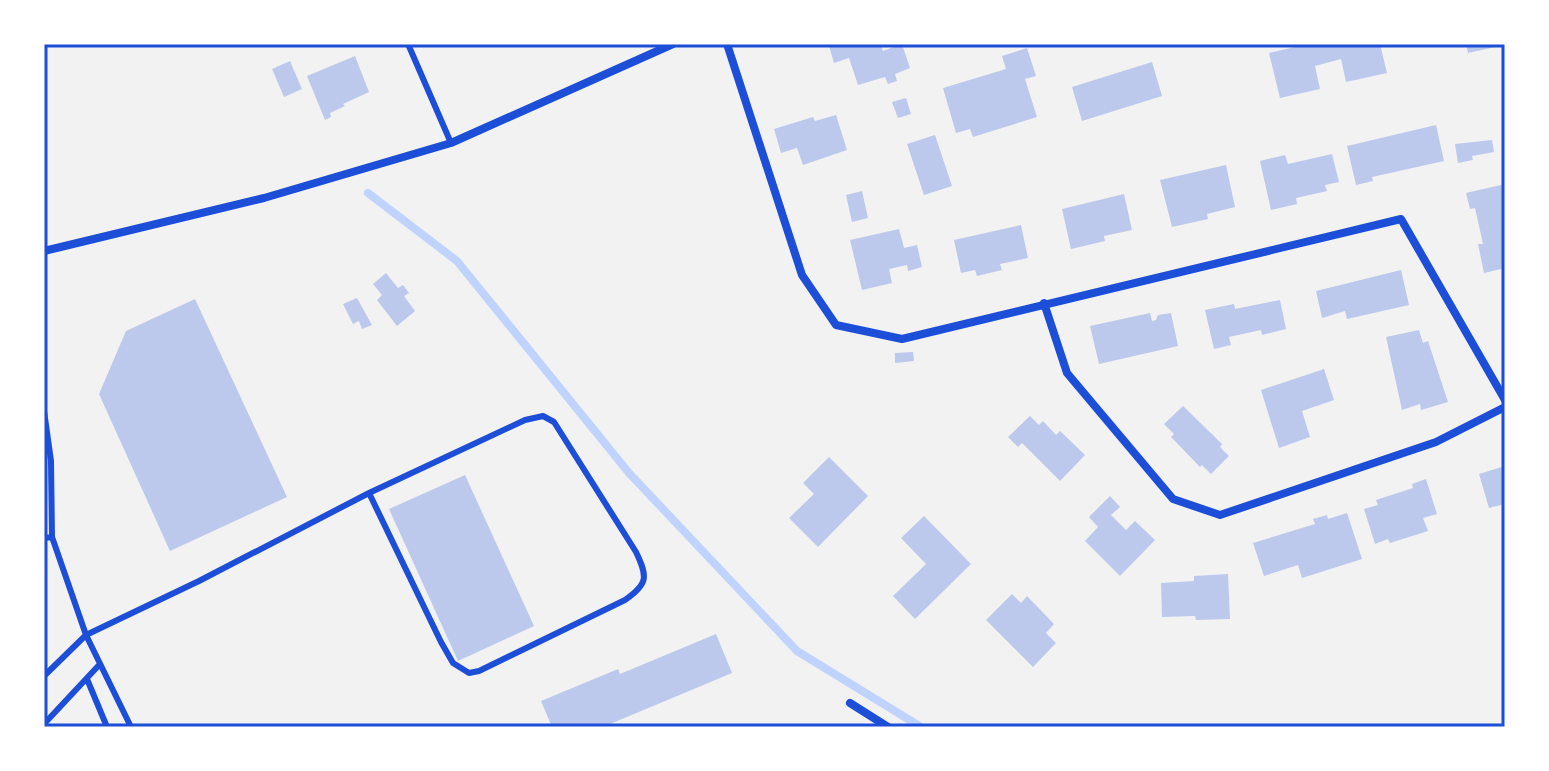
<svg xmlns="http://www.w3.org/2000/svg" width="1549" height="771" font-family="'Alegreya Sans',sans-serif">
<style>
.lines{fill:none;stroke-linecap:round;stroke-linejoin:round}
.stream{stroke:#bfd3fe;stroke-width:8}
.building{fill:#bdc9ec}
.service{stroke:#1d4ed8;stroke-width:6}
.minor{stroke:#1d4ed8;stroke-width:8}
.neatline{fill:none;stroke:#1d4ed8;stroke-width:3}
</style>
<rect width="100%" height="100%" fill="#f2f2f2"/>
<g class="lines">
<path class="stream" d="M368 193 457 261 629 473 797 651 921 727"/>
</g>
<path class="building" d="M834 44H880L883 51 902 44 910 68 895 74 897 81 888 84 885 77 858 85 849 58 834 63 829 46Z
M1308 44H1380L1387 73 1346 82 1341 59 1315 66 1320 89 1280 98 1269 53Z
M1466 44H1504V45L1468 53Z
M1027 48 1036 76 1025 79 1037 117 973 137 970 129 956 133 943 88 1006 69 1002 56Z
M355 56 369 92 343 104 345 106 330 113 331 117 325 120 307 76Z
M290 61 302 89 284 97 272 69Z
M1152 62 1162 96 1082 121 1072 87Z
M906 98 911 114 898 118 892 102Z
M836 115 847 150 803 165 797 148 781 153 774 129 813 117 815 121Z
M1436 125 1444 161 1372 177 1373 181 1356 185 1347 146Z
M935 135 952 186 924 195 907 144Z
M1492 140 1494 152 1472 156 1473 160 1458 163 1455 144Z
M1332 154 1339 182 1325 185 1327 191 1296 198 1297 204 1271 210 1260 161 1285 155 1288 164Z
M1226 165 1235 207 1207 214 1208 219 1172 227 1160 180Z
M1505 184V268L1484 273 1478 244H1483L1475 208 1470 209 1466 193Z
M862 191 868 218 852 222 846 195Z
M1124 194 1132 230 1104 236 1105 241 1071 249 1062 209Z
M1021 225 1028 258 1000 264 1002 270 977 276 975 270 961 273 954 240Z
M899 229 904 248 917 245 922 267 908 271 907 265 889 269 892 283 862 290 850 240Z
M1401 270 1409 305 1347 319 1345 311 1322 318 1316 291Z
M386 273 398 288 403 285 409 293 404 296 415 311 397 326 377 300 382 295 373 284Z
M357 298 372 325 362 329 359 321 353 324 343 304Z
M195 299 287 497 170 551 99 394 126 331Z
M1280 300 1286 329 1262 335 1261 330 1229 337 1231 345 1214 349 1205 310 1234 304 1235 309Z
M1150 313 1152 321 1156 320 1158 315 1171 313 1178 346 1099 364 1090 326Z
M1419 330 1423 343 1428 341 1448 402 1421 410 1420 404 1402 410 1386 337Z
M913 352 914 361 895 363V353Z
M1324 369 1334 400 1302 411 1310 437 1279 448 1261 390Z
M1183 406 1222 444 1220 447 1229 456 1211 474 1202 465 1200 467 1171 437 1174 434 1164 424Z
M1030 416 1039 425 1043 421 1056 435 1060 431 1085 455 1060 481 1022 443 1018 447 1008 437Z
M829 457 868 496 818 547 789 518 814 494 803 483Z
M1505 466V504L1489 508 1479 474Z
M465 475 534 626 458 661 389 509Z
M1426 479 1437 514 1423 518 1428 531 1390 543 1388 539 1375 544 1364 509 1378 505 1376 500 1413 488 1412 484Z
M1110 496 1120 507 1111 515 1126 530 1135 521 1155 540 1120 576 1085 541 1098 527 1089 517Z
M1347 513 1362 559 1302 578 1298 565 1264 576 1253 543 1315 524 1313 519 1327 515 1328 519Z
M924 516 971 564 915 619 893 596 926 564 901 538Z
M1228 574 1230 619 1196 620 1195 616 1162 617 1161 583 1194 581V576Z
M1012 594 1021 603 1027 596 1054 624 1046 633 1056 643 1033 667 986 620Z
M716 634 732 673 603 727H552L541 701 618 669 620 674Z"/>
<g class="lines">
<path class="service" d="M408 44 451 143
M44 411 51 461 52 537 44 538
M52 537 86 635 131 727
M44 676 86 635 199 581 369 493 525 420 543 416 554 422 636 552C648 577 648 584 625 600L479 671 469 673 453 663 441 642 369 493
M87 679 107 727
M44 724 100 664"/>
<path class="minor" d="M727 44 802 275 836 325 902 339 1401 219 1505 400
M44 251 264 198 451 143 673 44
M1044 303 1067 373 1173 499 1220 515 1436 442 1505 407
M850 703 888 727"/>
</g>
<rect width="1549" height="771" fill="none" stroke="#ffffff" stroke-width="92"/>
<rect x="46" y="46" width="1457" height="679" class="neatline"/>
</svg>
